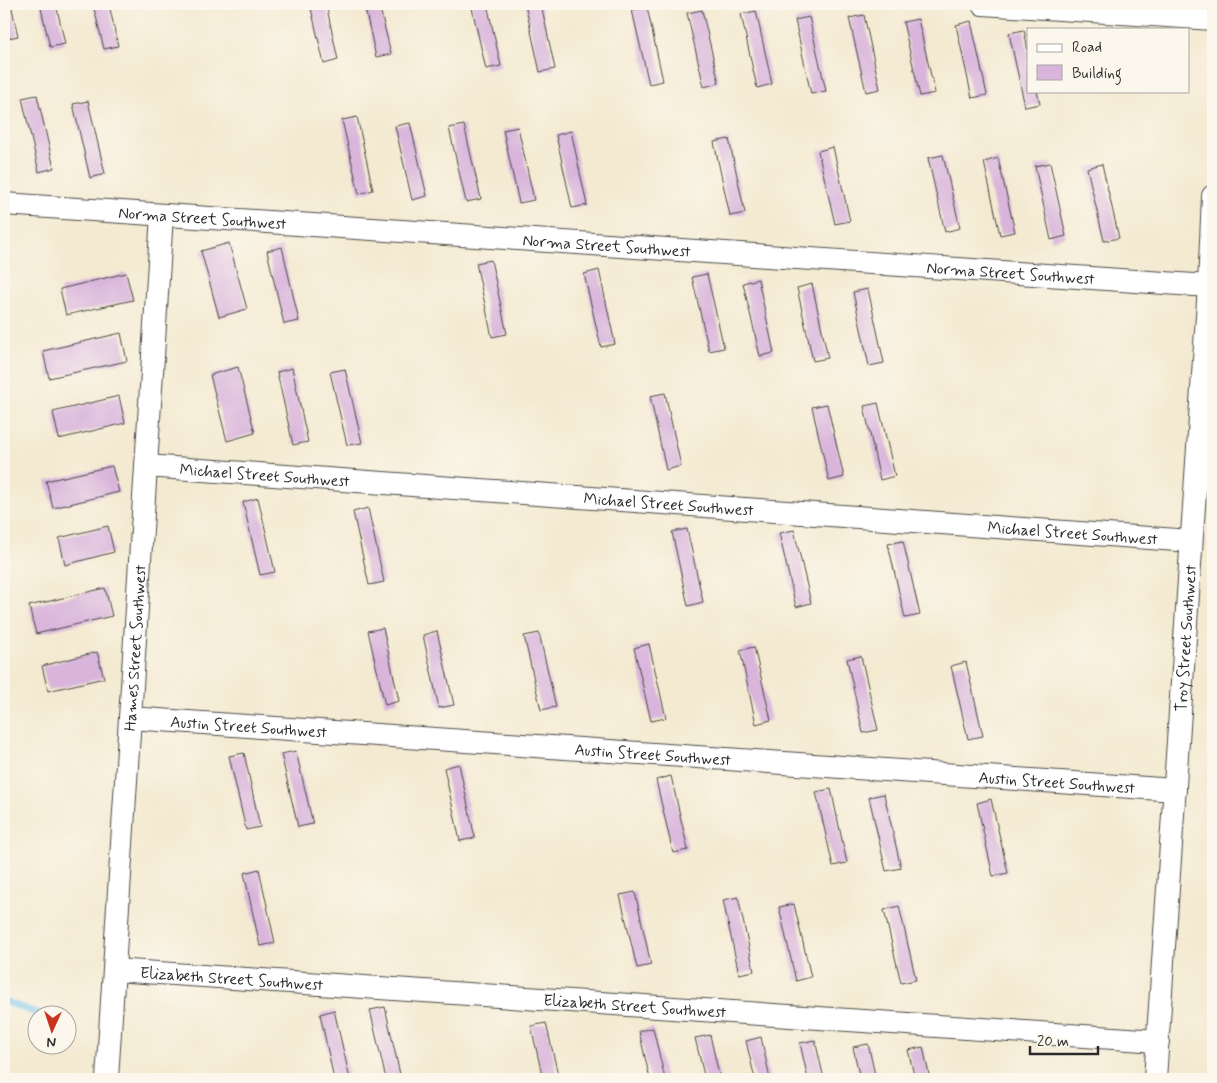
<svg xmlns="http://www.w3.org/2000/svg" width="1217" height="1083" font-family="Mynerve,sans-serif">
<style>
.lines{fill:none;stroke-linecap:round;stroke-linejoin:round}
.stream{stroke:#6bc1e8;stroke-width:7}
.building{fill:#d9b5dc}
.street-casing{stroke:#494844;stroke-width:24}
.street{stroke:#fff;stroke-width:22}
.labels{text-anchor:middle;stroke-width:4;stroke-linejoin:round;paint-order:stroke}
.street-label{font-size:16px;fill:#2b2b2b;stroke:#fbf7ec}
</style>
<rect width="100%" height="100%" fill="#fbf7ec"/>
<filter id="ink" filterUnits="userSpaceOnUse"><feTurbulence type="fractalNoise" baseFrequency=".02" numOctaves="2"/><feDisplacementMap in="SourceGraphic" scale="10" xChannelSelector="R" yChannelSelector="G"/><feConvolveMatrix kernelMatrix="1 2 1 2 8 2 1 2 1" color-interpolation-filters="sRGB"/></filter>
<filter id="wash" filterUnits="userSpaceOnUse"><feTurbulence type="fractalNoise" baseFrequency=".0096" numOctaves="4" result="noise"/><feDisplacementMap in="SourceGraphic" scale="20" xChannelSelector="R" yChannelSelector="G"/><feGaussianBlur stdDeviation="1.12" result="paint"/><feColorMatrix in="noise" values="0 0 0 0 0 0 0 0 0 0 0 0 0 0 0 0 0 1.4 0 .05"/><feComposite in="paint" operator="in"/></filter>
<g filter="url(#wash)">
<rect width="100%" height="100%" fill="#f4ead2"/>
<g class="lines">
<path class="stream" d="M4 1001 44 1016"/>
</g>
<g id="blocks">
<path class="building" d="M4 4H11L18 36 4 39Z
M40 4H56L65 44 50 47Z
M93 4H109L118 46 104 49Z
M310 4H326L338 60 324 64Z
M364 4H379L391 54 376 57Z
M471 4H487L501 66 486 69Z
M525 4H541L555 69 540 72Z
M647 7 663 81 649 84 632 10Z
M702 10 719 83 704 87 687 13Z
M756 11 772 84 757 88 741 14Z
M864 15 880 89 866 92 849 18Z
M809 17 826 91 811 94 795 20Z
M918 19 935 93 920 96 903 22Z
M971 21 987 95 972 98 956 25Z
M1024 30 1028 51V91H1037L1040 104 1025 107 1009 33Z
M37 95 54 168 39 172 22 98Z
M88 101 105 174 90 178 73 104Z
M357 117 373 190 359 194 342 120Z
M410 123 427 196 412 200 395 126Z
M464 125 481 199 466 202 449 128Z
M518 127 534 200 519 203 503 130Z
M571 131 587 205 572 208 556 135Z
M729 139 745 213 730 216 714 142Z
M833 147 850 221 835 224 818 151Z
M943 155 960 228 945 232 928 158Z
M998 158 1015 232 1000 235 984 162Z
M1050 163 1066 236 1051 240 1035 166Z
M1102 164 1119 238 1104 241 1087 168Z
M229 243 247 309 219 317 201 251Z
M282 247 299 321 284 324 267 251Z
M491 260 507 334 492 337 476 263Z
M599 270 615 344 601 347 584 274Z
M126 273 133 300 66 315 60 289Z
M707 274 724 348 709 351 692 277Z
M758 279 774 353 760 356 743 283Z
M812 284 828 358 813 361 797 288Z
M868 289 884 363 869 366 853 292Z
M121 333 127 361 49 378 43 351Z
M238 367 255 433 227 441 210 375Z
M292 368 308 442 293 445 277 372Z
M345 369 362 443 347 445 330 372Z
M665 393 681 466 666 470 650 396Z
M119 396 125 423 59 439 53 412Z
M878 403 895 476 880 480 864 406Z
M827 404 844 477 829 481 812 407Z
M112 466 119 492 53 508 46 481Z
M258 498 275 572 260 575 243 502Z
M368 508 384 582 369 585 353 512Z
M108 526 114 552 65 565 59 538Z
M687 529 703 602 688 606 672 532Z
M794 530 811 603 796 607 779 533Z
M903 541 920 615 905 618 888 544Z
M105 588 112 616 36 634 29 606Z
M383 628 399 701 385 705 368 631Z
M437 631 454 705 439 708 423 635Z
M539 633 556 707 541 710 524 636Z
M649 644 666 718 651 721 634 648Z
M754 647 771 720 756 724 740 650Z
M97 652 104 678 48 691 42 666Z
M861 656 878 730 863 733 847 659Z
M966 662 983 736 968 739 951 666Z
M296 751 313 824 298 827 281 754Z
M244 753 260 827 246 830 229 756Z
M459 764 475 838 460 841 444 768Z
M671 776 688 850 673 853 656 780Z
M831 789 847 863 833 866 816 792Z
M884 794 901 868 886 871 869 797Z
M991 799 1008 873 993 876 977 803Z
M259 869 275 943 260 946 244 873Z
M635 892 651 965 637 968 620 895Z
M738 897 754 971 739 974 723 900Z
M794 904 811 977 796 981 779 907Z
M899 906 916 980 901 983 884 910Z
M385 1007 401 1079H386L370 1010Z
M334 1010 350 1079H334L320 1014Z
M546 1023 559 1079H543L531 1026Z
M653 1028 665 1079H650L639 1031Z
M710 1035 720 1079H705L695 1038Z
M761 1037 770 1079H755L746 1041Z
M815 1040 824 1079H808L800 1043Z
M868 1044 876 1079H860L853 1047Z
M923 1047 930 1079H915L908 1050Z"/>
</g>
</g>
<g filter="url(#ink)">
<use href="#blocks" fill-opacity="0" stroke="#494844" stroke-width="1"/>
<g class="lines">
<defs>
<g id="street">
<path d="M983 4 1213 19"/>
<path id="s1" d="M4 204 1209 286"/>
<path id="s2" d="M146 466 1191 541"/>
<path id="s3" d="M130 718 1175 790"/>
<path id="s4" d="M114 970 1158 1041"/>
<path id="s5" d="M107 1079 162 215"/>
<path id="s6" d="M1155 1079 1209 286 1213 196"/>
</g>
</defs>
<use href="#street" class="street-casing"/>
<use href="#street" class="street"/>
</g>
</g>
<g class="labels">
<g class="street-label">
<text dy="6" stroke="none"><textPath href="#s1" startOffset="199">Norma Street Southwest</textPath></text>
<text dy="6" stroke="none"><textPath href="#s1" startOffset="604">Norma Street Southwest</textPath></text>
<text dy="6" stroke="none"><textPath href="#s1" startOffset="1009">Norma Street Southwest</textPath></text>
<text dy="6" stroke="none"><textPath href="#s2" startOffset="119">Michael Street Southwest</textPath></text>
<text dy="6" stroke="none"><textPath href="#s2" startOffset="524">Michael Street Southwest</textPath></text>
<text dy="6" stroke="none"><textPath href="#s2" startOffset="929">Michael Street Southwest</textPath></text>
<text dy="6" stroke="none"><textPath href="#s6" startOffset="442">Troy Street Southwest</textPath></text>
<text dy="6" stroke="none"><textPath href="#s5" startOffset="432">Hames Street Southwest</textPath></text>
<text dy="6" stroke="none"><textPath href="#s3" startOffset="119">Austin Street Southwest</textPath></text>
<text dy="6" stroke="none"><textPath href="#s3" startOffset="524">Austin Street Southwest</textPath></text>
<text dy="6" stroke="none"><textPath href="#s3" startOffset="929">Austin Street Southwest</textPath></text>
<text dy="6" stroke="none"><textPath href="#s4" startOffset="118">Elizabeth Street Southwest</textPath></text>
<text dy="6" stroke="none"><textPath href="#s4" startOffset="522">Elizabeth Street Southwest</textPath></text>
</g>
</g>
<rect width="1217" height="1083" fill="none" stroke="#fbf7ec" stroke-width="20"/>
<rect x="1027" y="28" width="162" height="65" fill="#fbf7ec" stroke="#a8a59f"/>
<rect x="1037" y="44" width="25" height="8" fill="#ffffff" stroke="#a8a59f"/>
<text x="1072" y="52" font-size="15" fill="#2b2b2b">Road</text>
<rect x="1037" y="65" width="25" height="15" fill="#d9b5dc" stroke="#a8a59f"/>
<text x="1072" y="78" font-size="15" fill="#2b2b2b">Building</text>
<g transform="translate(52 1030) rotate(183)"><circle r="24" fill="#fbf7ec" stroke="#a8a59f"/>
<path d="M0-4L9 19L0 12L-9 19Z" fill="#c8321e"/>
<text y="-8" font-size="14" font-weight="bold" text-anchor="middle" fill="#2b2b2b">N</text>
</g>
<path d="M1030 1046v8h68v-8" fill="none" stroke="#2b2b2b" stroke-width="2.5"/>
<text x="1037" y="1046" font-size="15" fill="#2b2b2b" stroke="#fbf7ec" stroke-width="4" paint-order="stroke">20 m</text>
</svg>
